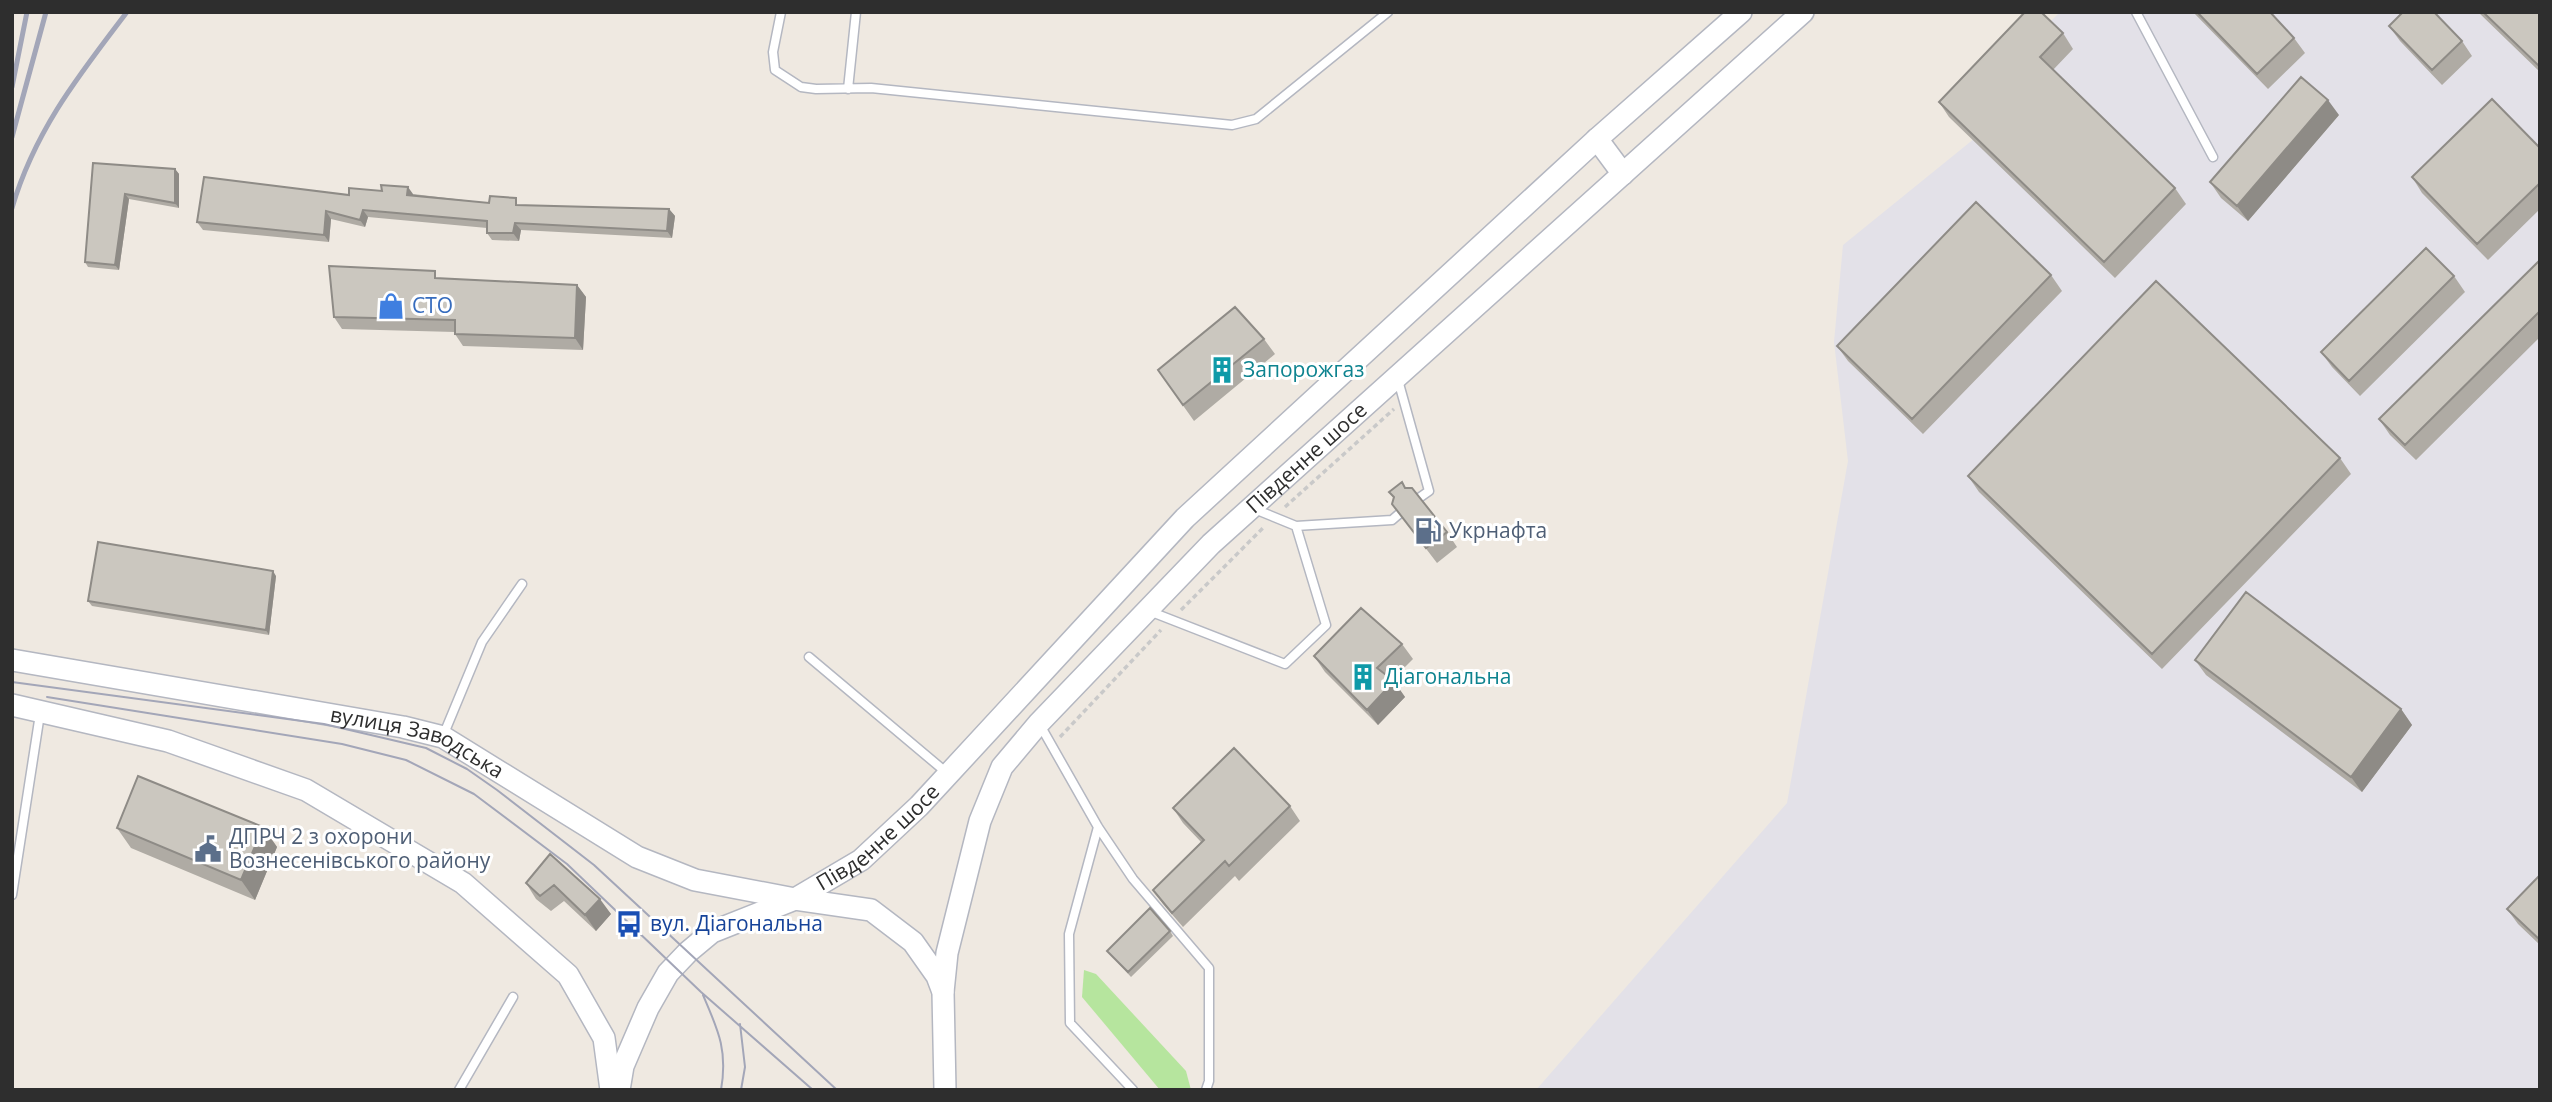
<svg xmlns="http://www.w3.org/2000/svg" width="2552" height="1102" font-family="'Open Sans',sans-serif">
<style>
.industrial{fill:#e3e1e8}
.green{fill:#b6e59e}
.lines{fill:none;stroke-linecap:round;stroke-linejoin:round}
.lane-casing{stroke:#b4b7c1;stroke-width:11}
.secondary-casing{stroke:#b4b7c1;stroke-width:24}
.path{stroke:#c9c9c9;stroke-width:3.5;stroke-dasharray:5 3.5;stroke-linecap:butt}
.lane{stroke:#fff;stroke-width:8}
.secondary{stroke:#fff;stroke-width:21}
.tram{stroke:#a3a6b8;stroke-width:2}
.rail{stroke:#a3a6b8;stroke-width:5}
.wall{fill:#afaba4}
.shaded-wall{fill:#8e8b86}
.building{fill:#cbc7bf;stroke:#8e8b86;stroke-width:2}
.labels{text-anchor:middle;stroke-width:6;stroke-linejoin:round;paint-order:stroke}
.shop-label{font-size:21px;fill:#366cbe;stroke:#fff;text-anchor:start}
.culture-label{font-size:21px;fill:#0d838f;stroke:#fff;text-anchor:start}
.street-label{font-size:21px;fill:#2e2e2e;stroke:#fff}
.service-label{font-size:21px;fill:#4e5e75;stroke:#fff;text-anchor:start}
.transit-label{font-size:21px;fill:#164399;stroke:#fff;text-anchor:start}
</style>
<rect width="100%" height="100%" fill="#efe9e1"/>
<path class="industrial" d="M2060 12H2540V1090H1536L1787 803 1848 461 1834 342 1843 245 1980 134 1965 107Z"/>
<path class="green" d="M1084 970 1096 974 1186 1071 1191 1090H1160L1082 997Z"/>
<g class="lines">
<defs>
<path id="lane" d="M781 12 773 52 775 70 801 87 816 89 871 88 1232 125 1256 119 1388 12
M2136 12 2213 157
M848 89 856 12
M1398 380 1429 491 1419 498
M1296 526 1392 520 1399 514
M1149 611 1285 664 1326 625 1296 526 1252 508
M809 657 947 773
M1040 725 1098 827 1133 879 1209 968V1081L1206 1090
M443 736 482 642 522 584
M1098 827 1069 934 1070 1023 1133 1090
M12 895 40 714
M459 1090 513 997"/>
<g id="secondary">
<path d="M1597 139 1623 174"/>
<path id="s1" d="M12 660 403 727 443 737 637 857 695 880 795 899 861 860 919 806 1185 518 1597 139 1741 12"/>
<path d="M12 705 168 741 306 790 463 883 568 975 604 1038 611 1090"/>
<path id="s2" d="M943 992 947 953 980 821 1002 767 1039 723 1211 544 1803 12"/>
<path d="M619 1090 623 1066 648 1008 668 973 688 952 712 932 795 899 871 910 913 942 937 976 943 992 945 1090"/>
</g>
</defs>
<use href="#lane" class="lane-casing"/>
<use href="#secondary" class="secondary-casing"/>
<path class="path" d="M1285 507 1394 409
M1181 610 1265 526
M1060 737 1161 630"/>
<use href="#lane" class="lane"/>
<use href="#secondary" class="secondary"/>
<path class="tram" d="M12 682 324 724 426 748 467 769 497 790 594 865 837 1090
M47 697 342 744 406 760 474 794 567 864 701 992 813 1090
M703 995C718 1030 728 1050 721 1090
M740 1024 745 1067 741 1090"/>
<path class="rail" d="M12 87 27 12
M12 137 46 12
M12 208C35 130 79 75 127 12"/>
</g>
<path class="wall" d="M2193 12H2270L2294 38 2305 53 2268 89Z
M2478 12H2540V72Z
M2389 26 2462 41 2472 56 2442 85 2400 41Z
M2063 33 2073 49 2053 70 2175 188 2186 204 2115 278 1949 117 1939 102Z
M2339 115 2248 221 2221 198 2210 182Z
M2540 148V209L2488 260 2422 193 2412 177Z
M93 163 175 169 179 174V208L129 199 119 270 88 267 85 262Z
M413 194 489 203 521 205 669 209 675 216 672 238 521 230 519 241 492 240 487 233V228L368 217 365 227 331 219 329 242 203 230 197 222 349 195Z
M2540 260V337L2416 460 2390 435 2379 419Z
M2051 275 2062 291 1923 434 1848 361 1837 346Z
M2454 276 2465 292 2360 396 2332 367 2321 352Z
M439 278 577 285 586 297 583 350 463 346 455 334V332L342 329 334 317Z
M1264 339 1275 354 1194 421 1158 370Z
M2340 458 2351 474 2162 669 1979 492 1968 476Z
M1406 488 1447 532 1457 547 1437 563 1392 504 1394 499 1389 492Z
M276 576 269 635 92 606 88 601Z
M1402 644 1413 659 1392 680 1405 697 1378 725 1325 672 1314 656Z
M2195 660 2401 709 2412 725 2362 792 2206 675Z
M1290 806 1300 821 1239 881 1235 876 1183 927 1163 904 1153 890 1201 842 1183 823 1173 808Z
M263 827 277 847 255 900 131 848 117 828Z
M550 854 611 914 596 931 564 901 551 911 536 899 526 883Z
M2540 875V945L2518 924 2507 909Z
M1170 931 1173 936 1131 977 1107 951Z"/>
<path class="shaded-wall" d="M2328 100 2339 115 2248 221 2237 206Z
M175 169 179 174V208L175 203Z
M408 187 413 194V202L407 195Z
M125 194 129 199 119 270 115 265Z
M669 209 675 216 672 238 667 231Z
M363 210 368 217 365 227 360 220Z
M326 211 331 219 329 242 324 235Z
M515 223 521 230 519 241 513 233Z
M577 285 586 297 583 350 575 338Z
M273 571 276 576 269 635 266 630Z
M1394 681 1405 697 1378 725 1367 710Z
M2401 709 2412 725 2362 792 2351 777Z
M263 827 277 847 255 900 241 880Z
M600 899 611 914 596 931 585 915Z"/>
<path class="building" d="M2025 12H2041L2063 33 2040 57 2175 188 2104 262 1939 102Z
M2197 12H2270L2294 38 2257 74Z
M2403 12H2434L2462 41 2432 70 2389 26Z
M2483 12H2540V67Z
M2301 77 2328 100 2237 206 2210 182Z
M2492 99 2540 148V183L2477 244 2412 177Z
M93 163 175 169V203L125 194 115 265 85 262Z
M204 177 349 195V188L382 191 381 185 408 187 407 195 489 203 490 196 516 198V205L669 209 667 231 515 223 513 233H487V221L363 210 360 220 326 211 324 235 197 222Z
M1976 202 2051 275 1912 419 1837 346Z
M2426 248 2454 276 2349 381 2321 352Z
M2540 260V311L2405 445 2379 419Z
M329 266 435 271V278L577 285 575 338 455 334V320L334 317Z
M2156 281 2340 458 2152 654 1968 476Z
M1235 307 1264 339 1183 405 1158 370Z
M1402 482 1405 488H1412L1447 532 1426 548 1392 504 1394 497 1389 492Z
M98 542 273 571 266 630 88 601Z
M2246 592 2401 709 2351 777 2195 660Z
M1361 608 1402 644 1377 668 1394 681 1367 710 1314 656Z
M1234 748 1290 806 1229 866 1225 861 1172 913 1153 890 1204 840 1173 808Z
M138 776 263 827 241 880 117 828Z
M550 854 600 899 585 915 554 885 540 896 526 883Z
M2540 875V940L2507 909Z
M1150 908 1170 931 1128 972 1107 951Z"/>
<defs>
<symbol id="shop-bare" viewBox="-9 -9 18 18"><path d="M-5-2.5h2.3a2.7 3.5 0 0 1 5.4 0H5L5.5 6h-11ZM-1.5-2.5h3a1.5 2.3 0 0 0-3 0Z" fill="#3f7fe0" stroke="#fff" stroke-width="2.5" paint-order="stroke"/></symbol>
<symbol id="building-bare" viewBox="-9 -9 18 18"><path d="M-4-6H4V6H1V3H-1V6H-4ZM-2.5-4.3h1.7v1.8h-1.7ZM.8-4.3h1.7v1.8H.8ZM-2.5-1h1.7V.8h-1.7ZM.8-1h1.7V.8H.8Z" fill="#0f9aa8" stroke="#fff" stroke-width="2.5" paint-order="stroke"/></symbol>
<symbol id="fuel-bare" viewBox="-9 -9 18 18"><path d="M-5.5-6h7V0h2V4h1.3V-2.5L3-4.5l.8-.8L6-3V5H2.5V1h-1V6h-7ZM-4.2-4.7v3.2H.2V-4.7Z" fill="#5c6f8a" stroke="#fff" stroke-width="2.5" paint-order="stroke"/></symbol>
<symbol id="civic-bare" viewBox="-9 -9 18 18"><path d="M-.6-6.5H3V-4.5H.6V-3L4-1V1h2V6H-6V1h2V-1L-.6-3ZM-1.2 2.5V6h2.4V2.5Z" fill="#5c6f8a" stroke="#fff" stroke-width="2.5" paint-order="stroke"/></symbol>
<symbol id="bus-bare" viewBox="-9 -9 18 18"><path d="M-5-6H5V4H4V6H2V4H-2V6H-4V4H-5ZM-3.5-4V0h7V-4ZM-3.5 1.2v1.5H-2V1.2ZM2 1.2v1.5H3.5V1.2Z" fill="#1a4fb4" stroke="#fff" stroke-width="2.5" paint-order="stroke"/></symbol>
</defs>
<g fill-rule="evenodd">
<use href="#shop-bare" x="372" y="287" width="38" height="38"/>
<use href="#building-bare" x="1203" y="351" width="38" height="38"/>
<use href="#fuel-bare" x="1409" y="512" width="38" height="38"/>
<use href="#building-bare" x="1344" y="658" width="38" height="38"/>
<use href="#civic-bare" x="189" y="830" width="38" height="38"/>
<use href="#bus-bare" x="610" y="905" width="38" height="38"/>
</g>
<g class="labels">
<g class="shop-label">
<text x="412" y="313">СТО</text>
</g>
<g class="culture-label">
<text x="1243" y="377">Запорожгаз</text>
<text x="1384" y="684">Діагональна</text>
</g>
<g class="street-label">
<text dy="7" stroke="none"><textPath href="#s2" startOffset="668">Південне шосе</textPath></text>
<text dy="7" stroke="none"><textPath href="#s1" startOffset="415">вулиця Заводська</textPath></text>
<text dy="7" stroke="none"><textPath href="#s1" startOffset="934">Південне шосе</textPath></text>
</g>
<g class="service-label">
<text x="1449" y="538">Укрнафта</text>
<text x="229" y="844">ДПРЧ 2 з охорони<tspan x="229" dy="24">Вознесенівського району</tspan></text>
</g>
<g class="transit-label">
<text x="650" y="931">вул. Діагональна</text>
</g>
</g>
<rect width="2552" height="1102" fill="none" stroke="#2e2e2e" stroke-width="28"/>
</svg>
